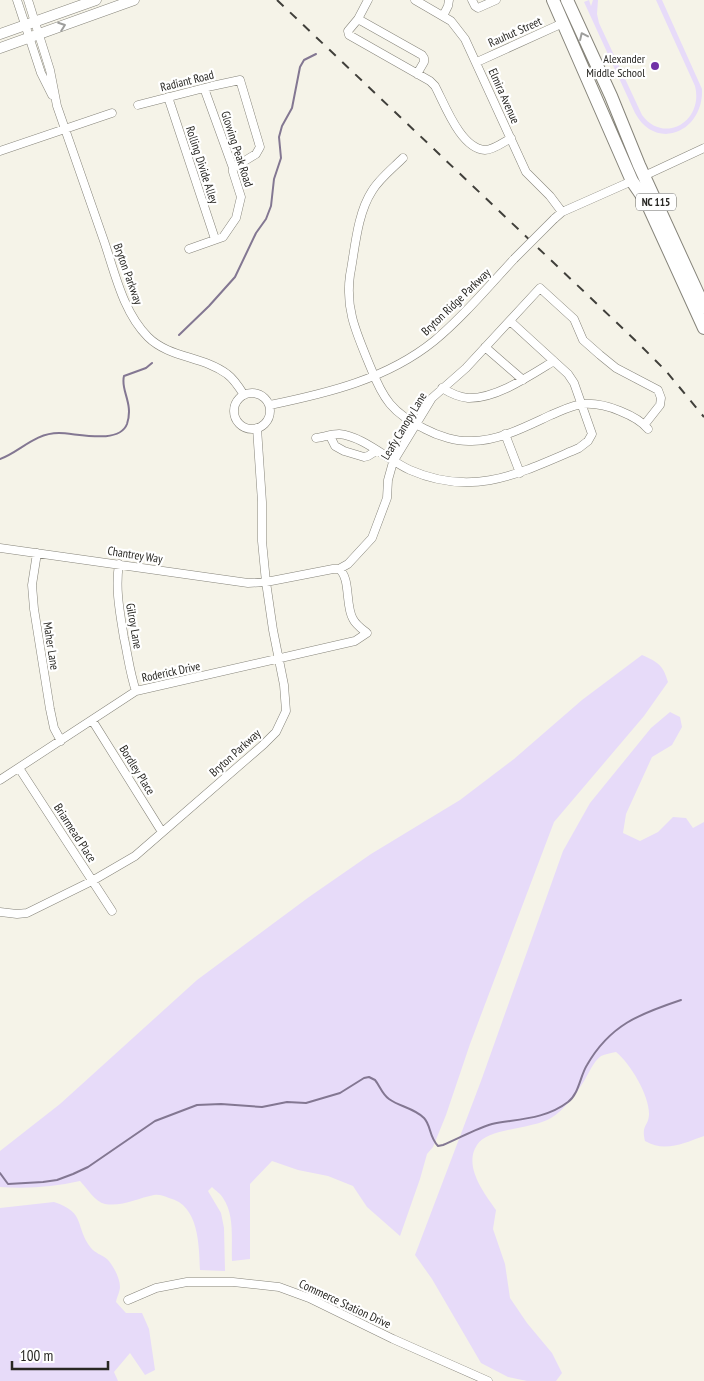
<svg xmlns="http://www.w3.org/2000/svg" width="704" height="1381" font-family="'PT Sans Narrow',sans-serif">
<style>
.green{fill:#e7dbf9}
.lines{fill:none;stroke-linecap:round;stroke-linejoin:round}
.stream{stroke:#837792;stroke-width:2}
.minor-casing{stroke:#86847a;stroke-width:9}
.tertiary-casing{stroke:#86847a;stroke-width:11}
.primary-casing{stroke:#86847a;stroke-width:14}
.minor{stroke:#fff;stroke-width:8}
.tertiary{stroke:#fff;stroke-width:10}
.primary{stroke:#fff;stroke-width:12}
.rail{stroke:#403f3a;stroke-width:2;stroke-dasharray:9 9;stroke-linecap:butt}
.minor-bridge-casing{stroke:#86847a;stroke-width:9;stroke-linecap:butt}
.minor-bridge{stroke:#fff;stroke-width:8}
.oneway{stroke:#9e9e9c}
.poi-dot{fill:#7031a7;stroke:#fff;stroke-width:2}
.labels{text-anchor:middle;stroke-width:4.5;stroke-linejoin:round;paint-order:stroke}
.shield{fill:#fff;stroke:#686865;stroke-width:1}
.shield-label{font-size:11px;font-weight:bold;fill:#282723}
.street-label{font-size:12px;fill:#282723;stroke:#fff}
.poi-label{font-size:12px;fill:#282723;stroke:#fff;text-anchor:end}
</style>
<rect width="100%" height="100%" fill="#f5f3e8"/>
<path class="green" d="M589 0 591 6 593 0H598L597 14 599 23 642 115C664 145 704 121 695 86L656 0H662L702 89C704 132 656 152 635 113L584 2Z
M642 655C658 662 663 665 668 682L644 716 554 822 470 1044 446 1115 433 1147 427 1154 420 1179 400 1236 367 1207 353 1186 328 1176 298 1170 272 1161 250 1184V1259L232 1261C231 1241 235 1215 223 1198 221 1194 215 1190 212 1187L208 1191 221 1213 224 1228 225 1271 200 1270C199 1245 199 1205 169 1198 164 1196 159 1194 154 1195 138 1198 122 1207 105 1204 95 1202 87 1188 80 1181 53 1187 28 1189 0 1187V1151L60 1104 197 980 309 897 371 854 460 800 514 759 582 700Z
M670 712 680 717 682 727 672 745 652 757 626 814 623 833 640 841 658 832 673 817 686 818 693 828 704 822V1136C684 1143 665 1153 645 1141 641 1125 648 1127 649 1115 650 1096 630 1063 616 1052 611 1053 605 1054 601 1056 593 1062 589 1073 584 1081 576 1094 564 1110 551 1118 534 1129 487 1128 477 1145 463 1166 484 1193 496 1210L493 1229 505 1264 510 1298 527 1323 552 1353 562 1373 556 1381H527L508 1377 481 1363 432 1279 415 1255 481 1081 563 851 590 803 651 728Z
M54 1202C87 1213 74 1226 91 1248 95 1253 102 1255 107 1259 113 1265 120 1278 120 1287 120 1291 117 1297 116 1302L126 1313H142L149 1329 155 1370 145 1375 130 1353 114 1372 118 1381H0V1208Z"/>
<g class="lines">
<path class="stream" d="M179 335 209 306 235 277 256 233 266 219 271 206 274 179 281 158 279 137 282 126 292 108 300 67 304 60 316 54
M0 459C20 452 34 433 59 433 76 433 119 445 127 424 134 403 120 390 124 376L146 368 152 363
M0 1173 8 1184 43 1182 57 1180 73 1174 88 1167 155 1121 197 1105 221 1104 262 1107 287 1102 306 1103 340 1093 364 1078 369 1077 375 1080C380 1086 382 1094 389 1099 400 1107 414 1108 424 1118 431 1125 429 1137 438 1146L443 1145C458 1139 477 1128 492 1124 518 1119 546 1119 568 1102 579 1094 580 1076 587 1065 610 1025 639 1014 681 1000"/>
<defs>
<path id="minor" d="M17 0 41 73 52 95
M28 0 50 70 57 106 65 129C78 166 91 204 104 241 115 273 123 312 148 337 169 358 203 356 227 374 234 379 239 387 244 395
M368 0 358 19 348 31 349 35 430 81 435 86C445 105 461 149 485 150 493 150 504 142 511 138
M415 0 451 21 465 39 526 172 550 196 562 212
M472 0 475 6 478 8 496 0
M443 16 448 6 449 0
M358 19 422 55 424 58V62L417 74
M477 62 563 23
M168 97 215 239
M138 105 212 86 240 80 260 147 256 154 233 168
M0 151 112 113
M403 158C393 168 379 179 372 191 357 214 355 249 350 275 345 310 357 334 370 366 383 399 392 413 425 429 438 436 457 442 472 441 499 441 527 426 551 415 561 411 572 405 583 404 596 403 608 406 620 411 630 415 641 420 648 429
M644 176 704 148
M554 219 562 212 632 181
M189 249 223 237 236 218 241 197 233 172V168L204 88
M485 347 523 380
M442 388C450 393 458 397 468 398 496 399 531 375 554 361
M234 411a18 18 0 1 1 36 0a18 18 0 1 1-36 0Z
M270 405C328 393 387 379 434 341 463 317 488 287 514 259
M505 434 520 473
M330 436 335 446 344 451 364 457 368 456 376 451
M316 438C323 437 332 434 339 434 363 436 388 460 410 470 474 498 520 473 579 448L588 441 592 434 574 383 568 374 510 321
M0 548 248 583 266 582 333 569H339C351 578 345 606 353 619 356 625 362 629 367 633L355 641 136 691 0 780
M37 553 32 585 34 609 50 709 54 728 61 741
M119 564C115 589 120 613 124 638 128 656 130 674 136 691
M339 569 348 564 372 538 387 498 388 480 393 462 432 398 466 368 540 288 574 319 583 340 600 355 616 368 658 390 661 398 660 405 645 424
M92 720 162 832
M19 768 112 911
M0 912 17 914 27 913 92 881 135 856 264 744 276 732 286 711 284 685 273 630 266 582 262 541V502L257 428
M128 1300 156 1288 187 1282H233L279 1287 309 1298 393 1339 488 1381"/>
<path id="tertiary" d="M0 34 96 0
M0 48 134 0"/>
<path id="primary" d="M553 0 632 181 647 203 704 328
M567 0 611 96 639 165 704 307"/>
</defs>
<use href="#minor" class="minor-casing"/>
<use href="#tertiary" class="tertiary-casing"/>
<use href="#primary" class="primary-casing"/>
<use href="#minor" class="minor"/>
<use href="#tertiary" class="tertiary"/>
<use href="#primary" class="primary"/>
<path class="rail" d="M277 0 636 341 666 371 704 417"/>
<defs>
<path id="minor-bridge" d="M514 259 554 219"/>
</defs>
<use href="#minor-bridge" class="minor-bridge-casing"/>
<use href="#minor-bridge" class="minor-bridge"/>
</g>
<defs><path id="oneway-chevron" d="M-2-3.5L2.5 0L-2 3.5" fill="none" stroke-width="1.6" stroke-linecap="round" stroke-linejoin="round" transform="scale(1.25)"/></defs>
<g class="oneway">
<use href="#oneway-chevron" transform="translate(62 26) rotate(-20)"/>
<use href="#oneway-chevron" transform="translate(583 36) rotate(-115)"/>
</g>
<circle class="poi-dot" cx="655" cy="66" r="5"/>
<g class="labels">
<rect class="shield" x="636" y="193.5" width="40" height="17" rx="4"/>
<g class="shield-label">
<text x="656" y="206">NC 115</text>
</g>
<g class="street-label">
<text transform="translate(515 32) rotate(-24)" y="4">Rauhut Street</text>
<text transform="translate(187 81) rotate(-14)" y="4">Radiant Road</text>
<text transform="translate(504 96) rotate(66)" y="4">Elmira Avenue</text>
<text transform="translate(237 149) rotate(72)" y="4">Glowing Peak Road</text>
<text transform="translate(202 165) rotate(72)" y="4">Rolling Divide Alley</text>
<text transform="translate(128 274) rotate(70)" y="4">Bryton Parkway</text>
<text transform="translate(456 302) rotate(-44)" y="4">Bryton Ridge Parkway</text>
<text transform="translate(404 426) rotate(-59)" y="4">Leafy Canopy Lane</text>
<text transform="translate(135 555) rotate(9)" y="4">Chantrey Way</text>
<text transform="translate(134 626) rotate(80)" y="4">Gilroy Lane</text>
<text transform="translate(51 646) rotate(81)" y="4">Maher Lane</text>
<text transform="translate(171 672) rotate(-12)" y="4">Roderick Drive</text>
<text transform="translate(235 753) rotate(-42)" y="4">Bryton Parkway</text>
<text transform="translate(137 770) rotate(58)" y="4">Bordley Place</text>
<text transform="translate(75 833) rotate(57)" y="4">Briarmead Place</text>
<text transform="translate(345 1304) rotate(25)" y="4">Commerce Station Drive</text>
</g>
<g class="poi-label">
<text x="645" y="63">Alexander<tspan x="645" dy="14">Middle School</tspan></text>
</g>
</g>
<path d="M12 1361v8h96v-8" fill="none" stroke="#282723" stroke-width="2.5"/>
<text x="20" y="1361" font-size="15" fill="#282723" stroke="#ffffff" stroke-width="4" paint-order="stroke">100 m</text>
</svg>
